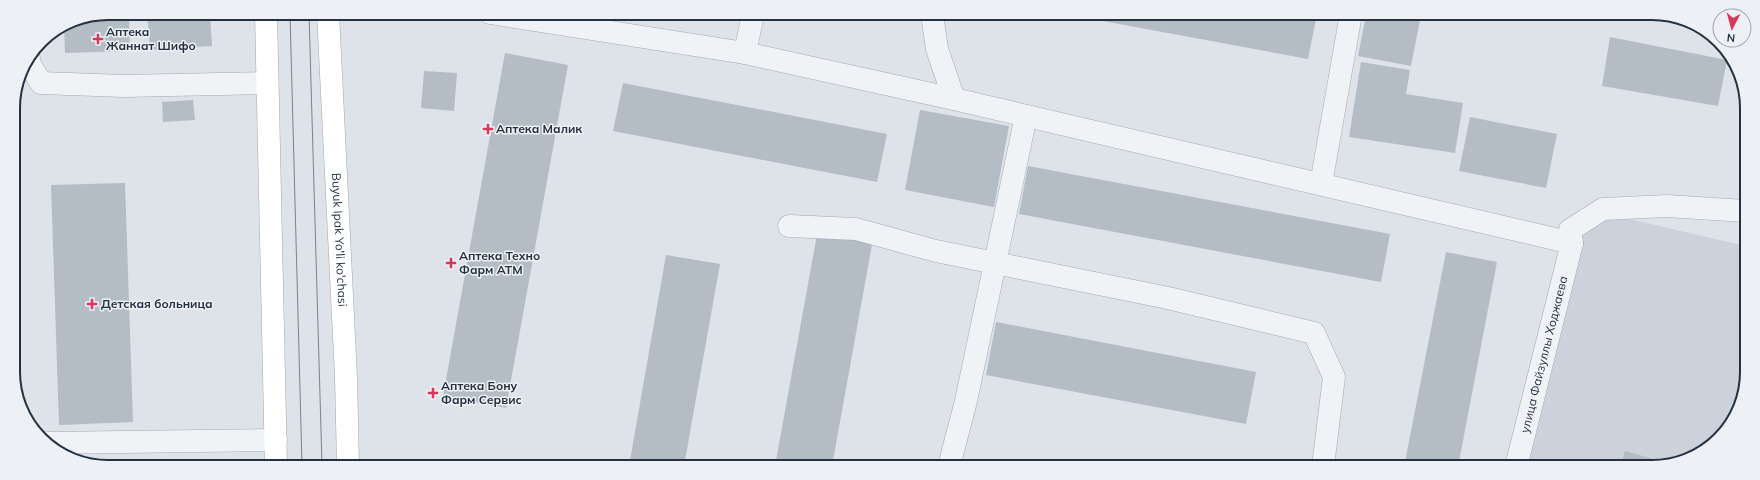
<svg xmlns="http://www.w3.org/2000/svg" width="1760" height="480" font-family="Mulish,sans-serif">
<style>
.built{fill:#cbd2db}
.building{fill:#b4bcc6}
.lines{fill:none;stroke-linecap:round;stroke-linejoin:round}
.minor-casing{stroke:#a2aab2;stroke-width:23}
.major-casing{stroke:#9ca8b5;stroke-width:23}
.minor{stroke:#f0f3f6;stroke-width:22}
.major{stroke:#fff;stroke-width:22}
.tram{stroke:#768393;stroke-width:1}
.poi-dot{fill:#d8375c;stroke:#edf1f6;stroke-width:1.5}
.labels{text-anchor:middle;stroke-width:3;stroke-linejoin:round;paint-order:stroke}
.poi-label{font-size:12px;font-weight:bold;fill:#253140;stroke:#edf1f6;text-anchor:start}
.street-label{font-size:12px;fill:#253140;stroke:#edf1f6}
.rim{fill:none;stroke:#253140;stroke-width:2}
</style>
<rect width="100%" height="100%" fill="#dde3e8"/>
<path class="built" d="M1604 213 1745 246V391L1734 420 1714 444 1688 460 1658 467H1528L1582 231Z"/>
<path class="building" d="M108 13H129L130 51 65 53 64 25 72 20Z
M147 13H210L212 46 150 50Z
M1065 14H1317L1308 59Z
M1366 15H1421L1411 66 1358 56Z
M1610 37 1727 60 1718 106 1602 86Z
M505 53 568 65 506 408 443 396Z
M1361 62 1410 70 1406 94 1463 103 1455 153 1349 137Z
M424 71 457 73 454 111 421 108Z
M623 83 887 134 877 182 613 131Z
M193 100 195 120 163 122 162 102Z
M920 110 1009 126 994 207 905 190Z
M1470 117 1557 134 1546 188 1459 171Z
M1028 166 1390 234 1381 282 1019 214Z
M125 183 133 422 59 425 51 185Z
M818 229 873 239 832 466H775Z
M1446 252 1497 262 1458 467H1404Z
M666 255 720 264 684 466H629Z
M996 322 1256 372 1246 424 986 375Z
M1625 451 1671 464 1658 467H1620Z"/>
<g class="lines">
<defs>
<g id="minor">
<path d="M490 13 745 53 954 99 1572 243"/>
<path d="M932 14 937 49 954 99"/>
<path d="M745 53 753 14"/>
<path d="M29 59V63L41 83 124 86 267 83"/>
<path d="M1321 184 1351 14"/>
<path d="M789 226 856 229 936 251 1168 298 1314 333 1334 377 1323 466"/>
<path d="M48 443 276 440"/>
<path d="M949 466 966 401 1026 116"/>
<path id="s1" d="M1516 467 1572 243 1570 230 1603 209 1667 206 1745 211"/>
</g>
<g id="major">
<path d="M266 13 276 465"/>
<path id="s2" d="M328 13 346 377 348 465"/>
</g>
</defs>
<use href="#minor" class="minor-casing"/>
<use href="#major" class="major-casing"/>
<use href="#minor" class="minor"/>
<use href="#major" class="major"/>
<path class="tram" d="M290 13 302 465
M309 13 322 465"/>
</g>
<g class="poi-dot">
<path d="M96 33h4v4h4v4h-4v4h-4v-4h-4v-4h4z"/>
<path d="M486 123h4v4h4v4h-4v4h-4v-4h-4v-4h4z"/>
<path d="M449 257h4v4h4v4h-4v4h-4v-4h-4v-4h4z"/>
<path d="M90 298h4v4h4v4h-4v4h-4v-4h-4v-4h4z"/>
<path d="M431 387h4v4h4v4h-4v4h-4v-4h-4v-4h4z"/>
</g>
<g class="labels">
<g class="poi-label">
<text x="106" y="36">Аптека<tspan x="106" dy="14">Жаннат Шифо</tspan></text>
<text x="496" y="133">Аптека Малик</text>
<text x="459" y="260">Аптека Техно<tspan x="459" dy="14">Фарм АТМ</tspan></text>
<text x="101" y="308">Детская больница</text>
<text x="441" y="390">Аптека Бону<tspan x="441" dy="14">Фарм Сервис</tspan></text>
</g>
<g class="street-label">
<text dy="4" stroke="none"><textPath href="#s2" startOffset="227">Buyuk Ipak Yo'li ko'chasi</textPath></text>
<text dy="4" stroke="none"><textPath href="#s1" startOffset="116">улица Файзуллы Ходжаева</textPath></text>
</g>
</g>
<path d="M0 0H1760V480H0ZM108 20H1652A88 88 0 0 1 1740 108V372A88 88 0 0 1 1652 460H108A88 88 0 0 1 20 372V108A88 88 0 0 1 108 20Z" fill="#edf1f6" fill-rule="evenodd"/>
<path class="rim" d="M108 20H1652A88 88 0 0 1 1740 108V372A88 88 0 0 1 1652 460H108A88 88 0 0 1 20 372V108A88 88 0 0 1 108 20Z"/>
<g transform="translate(1732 28) rotate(186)"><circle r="19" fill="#edf1f6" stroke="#9da4ad"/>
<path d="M0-3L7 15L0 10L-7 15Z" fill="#d8375c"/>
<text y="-6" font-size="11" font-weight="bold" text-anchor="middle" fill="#253140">N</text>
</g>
</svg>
